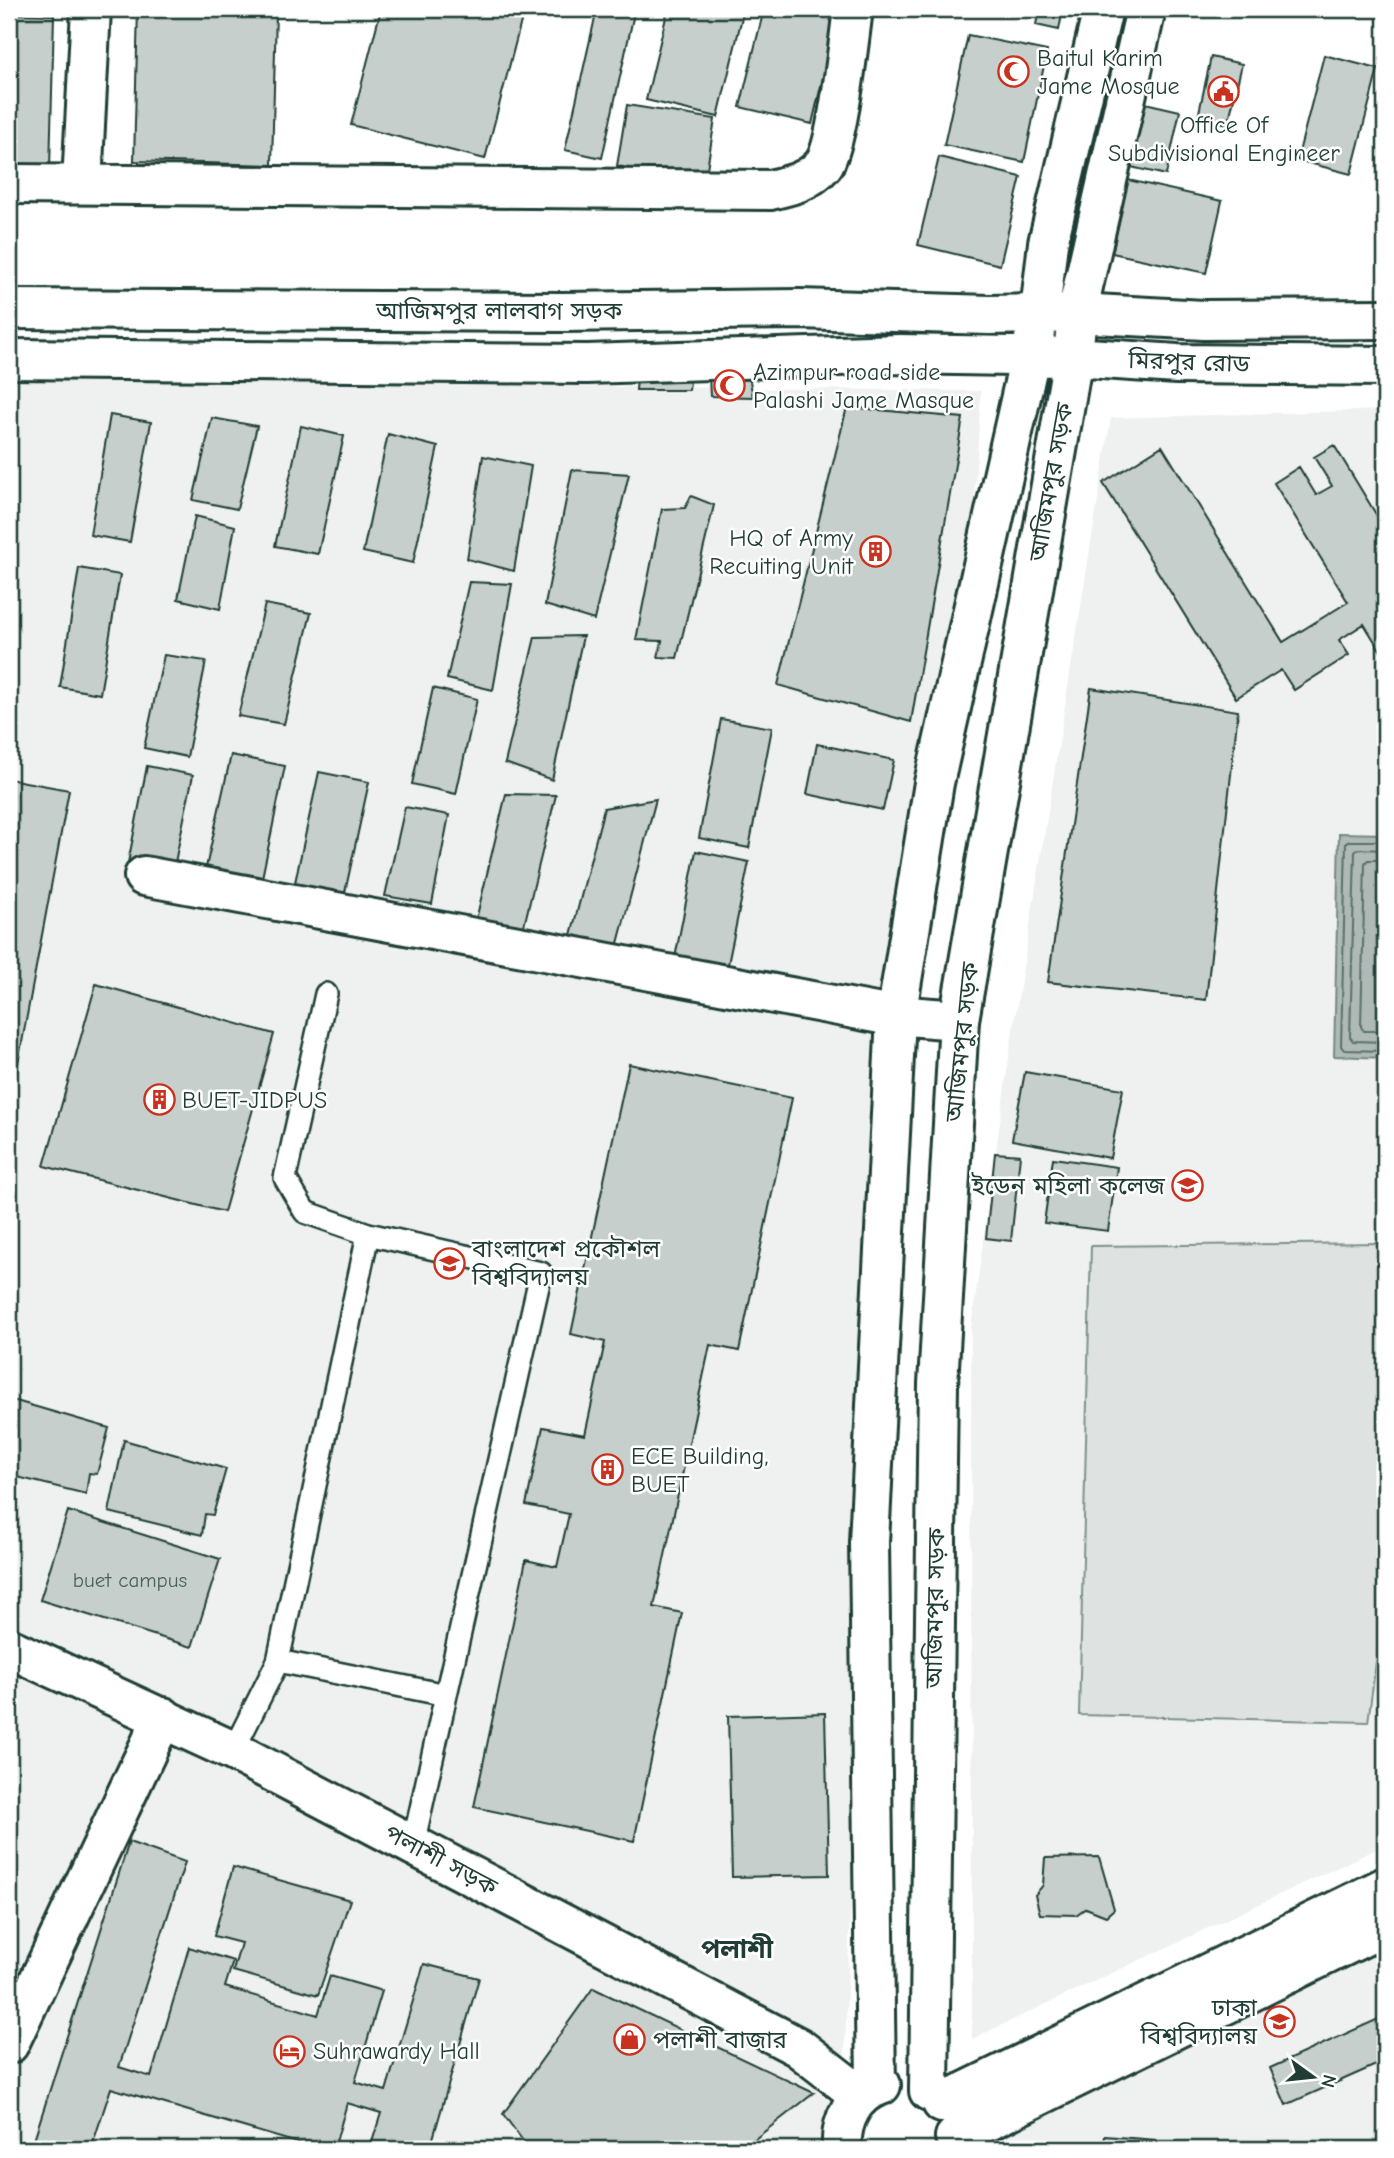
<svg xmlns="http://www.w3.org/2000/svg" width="1394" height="2158" font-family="'Comic Neue','Noto Sans Bengali',sans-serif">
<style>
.built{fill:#eef1f0}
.green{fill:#dee3e2;stroke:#7e908b;stroke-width:2}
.water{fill:#afbab7;stroke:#758883;stroke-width:2}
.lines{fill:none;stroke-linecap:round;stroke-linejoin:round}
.shore{stroke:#596f68;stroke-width:2}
.building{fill:#c7cfcc;stroke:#1f3d34;stroke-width:2}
.service-casing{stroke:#1f3d34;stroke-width:26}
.minor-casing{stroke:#1f3d34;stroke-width:44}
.secondary-casing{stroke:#1f3d34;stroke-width:44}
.service{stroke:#fff;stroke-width:21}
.minor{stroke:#fff;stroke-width:38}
.secondary{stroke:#fff;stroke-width:38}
.labels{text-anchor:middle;stroke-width:5;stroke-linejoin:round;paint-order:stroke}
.number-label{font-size:21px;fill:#49625a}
.poi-label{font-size:24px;fill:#1f3d34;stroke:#fff;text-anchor:start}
.street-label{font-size:24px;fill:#1f3d34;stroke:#fff}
.neighbourhood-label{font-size:26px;font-weight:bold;fill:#1f3d34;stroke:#fff}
</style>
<rect width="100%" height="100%" fill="#fff"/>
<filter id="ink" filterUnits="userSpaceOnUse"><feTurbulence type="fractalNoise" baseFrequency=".0143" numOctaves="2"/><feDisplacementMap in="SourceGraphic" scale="14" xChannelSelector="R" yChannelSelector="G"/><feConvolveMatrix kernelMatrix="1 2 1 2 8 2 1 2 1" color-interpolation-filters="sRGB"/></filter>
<g filter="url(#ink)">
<path class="built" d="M9 379 981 391 963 679 915 984 864 1542 842 2128 847 2149H9Z
M1385 410V1845L972 2039 971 1328 1011 1043 1111 418Z
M1385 1925V2149H910L965 2120Z"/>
<path class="green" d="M1385 1243V1595L1368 1722 1079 1715 1091 1246Z"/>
<path class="water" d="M1339 833 1385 834V1058L1334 1056Z"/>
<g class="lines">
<path class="shore" d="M1385 841H1349L1346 843 1341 1046 1344 1050 1385 1051
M1385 850 1358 849 1355 852 1350 1037 1353 1041 1385 1042
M1385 860H1368L1365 863 1361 1027 1364 1031H1385"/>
</g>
<path class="building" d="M138 9 276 11 272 165 134 161Z
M381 9 524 10 485 159 351 125Z
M597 9H635L602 158 565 150Z
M668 9H744L718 117 646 100Z
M764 9H839L812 124 740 107Z
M1039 9H1063L1059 30 1036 25Z
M9 14 54 15 50 169 9 168Z
M968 35 1047 51 1024 162 944 145Z
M1324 55 1378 69 1351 174 1297 160Z
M1211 57 1242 64 1228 124 1198 117Z
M1145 103 1180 111 1166 175 1131 167Z
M627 105 715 119 705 181 617 166Z
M939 157 1021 177 1000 265 918 245Z
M1128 180 1222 201 1206 273 1112 253Z
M692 364 689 390H636L638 366Z
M749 376 753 397 710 396 709 377Z
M847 407 963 418 911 722 778 685Z
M110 415 151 422 130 542 90 535Z
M212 418 257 426 237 509 193 500Z
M301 426 344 436 318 554 275 546Z
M388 434 438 447 413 563 363 552Z
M1334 445 1385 529V658L1364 624 1339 640 1349 655 1294 690 1281 670 1236 698 1103 483 1162 446 1283 642 1348 602 1274 483 1299 467 1316 495 1332 486 1314 457Z
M483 456 531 466 514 571 467 559Z
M572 470 629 474 594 620 545 605Z
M691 496 714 505 677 658 658 657 662 641 636 640 662 509 685 508Z
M195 516 235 526 220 609 178 599Z
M79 568 120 575 100 694 60 687Z
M469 582 512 584 493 690 447 679Z
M265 604 311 613 284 724 238 716Z
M583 636 552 780 505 763 535 637Z
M164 655 206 661 187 757 144 748Z
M433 688 477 699 456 794 412 784Z
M1091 688 1238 711 1206 1000 1048 982Z
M721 719 772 728 749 848 699 838Z
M817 744 894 760 883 810 807 794Z
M231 755 285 766 261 883 205 872Z
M147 766 193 775 173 872 128 863Z
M319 772 369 782 344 897 294 887Z
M9 779 69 790 9 1112Z
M506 794 556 795 521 938 476 920Z
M656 799 617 947 571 935 604 808Z
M405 807 449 815 432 904 385 896Z
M696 851 749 862 726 974 674 963Z
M96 984 274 1034 224 1212 44 1166Z
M629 1064 792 1098 739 1351 710 1345 654 1607 682 1613 634 1841 474 1807 526 1560 557 1567 569 1514 526 1505 543 1427 585 1435 605 1342 571 1334Z
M1025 1072 1123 1089 1110 1158 1012 1140Z
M995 1153 1020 1155 1011 1241 986 1238Z
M1053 1158 1117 1167 1108 1231 1044 1223Z
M9 1399 109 1428 97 1474 89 1473 86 1494 9 1475Z
M124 1440 226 1469 213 1515 205 1514 202 1535 109 1512Z
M68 1511 220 1559 192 1647 40 1600Z
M825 1713 829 1875 732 1877 728 1716Z
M129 1842 185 1862 119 2067 151 2077 189 1947 233 1961 225 1987 318 2015 330 1976 382 1991 355 2082 386 2091 424 1964 479 1978 430 2149H370L381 2113 347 2103 334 2149H318L111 2088 91 2149H31Z
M1099 1857 1114 1909 1106 1916 1086 1908 1076 1915 1040 1914 1035 1895 1043 1885 1045 1858Z
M233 1867 350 1900 318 1995 233 1971 241 1943 214 1936Z
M593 1988 814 2093 742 2149H529L503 2114Z
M1385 2016V2061L1286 2105 1270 2068Z
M1105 2136 1156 2140V2149H1103Z
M1090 2144 1089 2149H1050L1052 2148Z"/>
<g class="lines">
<defs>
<path id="service" d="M278 1661 446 1695 541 1273 368 1234 305 1212 285 1178 326 994
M233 1751 278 1661 368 1234
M413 1845 446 1695"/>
<path id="minor" d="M9 184 770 190C791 185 808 182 823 165 838 146 849 38 853 9
M82 184 91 9
M144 876 881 1014 959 1020
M9 2044 163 1717"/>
<path id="secondary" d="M9 309 562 312 799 309 989 315 1077 313 1204 320 1385 319
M9 359 587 364 900 354 1073 357 1177 364 1385 366
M9 1648 233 1751 798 2047 861 2096
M876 2087 869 1542 896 1017 934 783 1040 312 1048 243 1103 9
M929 2091 938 1384 959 1020 1073 357 1077 313 1146 9
M942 2103 1385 1887
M955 2137 1385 1926
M842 2149C840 2122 853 2093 881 2085"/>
</defs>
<use href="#service" class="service-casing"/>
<use href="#minor" class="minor-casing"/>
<use href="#secondary" class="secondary-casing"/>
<use href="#service" class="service"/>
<use href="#minor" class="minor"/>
<use href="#secondary" class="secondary"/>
</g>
</g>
<defs>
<symbol id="mosque-ring" viewBox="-11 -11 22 22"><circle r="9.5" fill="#fff" stroke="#c8321e" stroke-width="1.5"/><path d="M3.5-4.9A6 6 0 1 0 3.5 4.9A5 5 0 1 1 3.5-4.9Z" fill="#c8321e"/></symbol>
<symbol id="civic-ring" viewBox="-11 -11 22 22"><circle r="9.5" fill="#fff" stroke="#c8321e" stroke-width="1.5"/><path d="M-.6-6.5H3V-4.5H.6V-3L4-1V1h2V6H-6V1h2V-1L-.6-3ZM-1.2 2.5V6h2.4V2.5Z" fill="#c8321e"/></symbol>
<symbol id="building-ring" viewBox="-11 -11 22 22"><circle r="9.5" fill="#fff" stroke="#c8321e" stroke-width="1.5"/><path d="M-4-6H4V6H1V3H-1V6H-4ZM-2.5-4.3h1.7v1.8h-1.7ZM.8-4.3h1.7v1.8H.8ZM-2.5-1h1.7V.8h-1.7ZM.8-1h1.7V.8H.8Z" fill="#c8321e"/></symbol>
<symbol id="university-ring" viewBox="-11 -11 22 22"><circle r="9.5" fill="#fff" stroke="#c8321e" stroke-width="1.5"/><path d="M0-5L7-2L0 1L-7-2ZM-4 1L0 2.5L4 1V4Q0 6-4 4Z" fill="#c8321e"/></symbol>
<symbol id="shop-ring" viewBox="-11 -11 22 22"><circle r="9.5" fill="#fff" stroke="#c8321e" stroke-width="1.5"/><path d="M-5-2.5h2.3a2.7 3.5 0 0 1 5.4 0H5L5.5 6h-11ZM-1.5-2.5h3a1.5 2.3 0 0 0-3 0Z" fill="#c8321e"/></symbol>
<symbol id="hotel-ring" viewBox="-11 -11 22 22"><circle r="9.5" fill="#fff" stroke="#c8321e" stroke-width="1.5"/><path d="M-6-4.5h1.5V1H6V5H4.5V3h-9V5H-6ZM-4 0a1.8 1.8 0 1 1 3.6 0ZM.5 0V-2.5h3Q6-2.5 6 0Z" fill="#c8321e"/></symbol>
</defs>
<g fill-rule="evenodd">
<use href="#mosque-ring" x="996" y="54" width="35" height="35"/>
<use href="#civic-ring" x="1206" y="74" width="35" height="35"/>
<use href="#mosque-ring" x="712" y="368" width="35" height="35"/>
<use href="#building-ring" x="858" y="534" width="35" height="35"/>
<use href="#building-ring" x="142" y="1082" width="35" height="35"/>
<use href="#university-ring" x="1170" y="1168" width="35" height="35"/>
<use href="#university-ring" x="432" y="1246" width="35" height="35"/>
<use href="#building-ring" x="590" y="1452" width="35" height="35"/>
<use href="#university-ring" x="1262" y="2004" width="35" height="35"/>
<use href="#shop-ring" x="612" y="2022" width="35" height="35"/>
<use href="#hotel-ring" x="272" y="2034" width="35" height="35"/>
</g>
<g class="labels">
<g class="number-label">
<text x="130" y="1587">buet campus</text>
</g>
<g class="poi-label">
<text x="1037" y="66">Baitul Karim<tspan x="1037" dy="28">Jame Mosque</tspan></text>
<text x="1224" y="133" text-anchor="middle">Office Of<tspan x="1224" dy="28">Subdivisional Engineer</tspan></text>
<text x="753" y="380">Azimpur road side<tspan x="753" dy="28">Palashi Jame Masque</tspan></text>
<text x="853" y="546" text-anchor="end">HQ of Army<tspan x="853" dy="28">Recuiting Unit</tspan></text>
<text x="182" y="1108">BUET-JIDPUS</text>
<text x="1165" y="1194" text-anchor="end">ইডেন মহিলা কলেজ</text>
<text x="472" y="1257">বাংলাদেশ প্রকৌশল<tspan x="472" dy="28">বিশ্ববিদ্যালয়</tspan></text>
<text x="631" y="1464">ECE Building,<tspan x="631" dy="28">BUET</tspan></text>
<text x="1257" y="2016" text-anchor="end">ঢাকা<tspan x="1257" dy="28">বিশ্ববিদ্যালয়</tspan></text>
<text x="653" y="2048">পলাশী‌ বাজার</text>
<text x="313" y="2059">Suhrawardy Hall</text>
</g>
<g class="street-label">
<text x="499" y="319">আজিমপুর লালবাগ সড়ক</text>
<text transform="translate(1189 362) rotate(2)" y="8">মিরপুর রোড</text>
<text transform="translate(1051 482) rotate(-80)" y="8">আজিমপুর সড়ক</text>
<text transform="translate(962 1042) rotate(-84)" y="8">আজিমপুর সড়ক</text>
<text transform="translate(935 1608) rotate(-89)" y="8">আজিমপুর সড়ক</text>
<text transform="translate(441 1860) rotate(28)" y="8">পলাশী সড়ক</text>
</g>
<g class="neighbourhood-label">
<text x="737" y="1958">পলাশী</text>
</g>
</g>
<rect width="1394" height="2158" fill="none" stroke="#fff" stroke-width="35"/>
<rect x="18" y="18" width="1359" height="2123" fill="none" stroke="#1f3d34" stroke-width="2.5" filter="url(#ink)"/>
<g transform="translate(1313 2077) rotate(105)" stroke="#ffffff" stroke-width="5" paint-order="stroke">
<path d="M0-5L12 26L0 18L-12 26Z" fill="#1f3d34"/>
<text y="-10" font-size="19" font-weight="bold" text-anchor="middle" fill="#1f3d34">N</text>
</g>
</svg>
